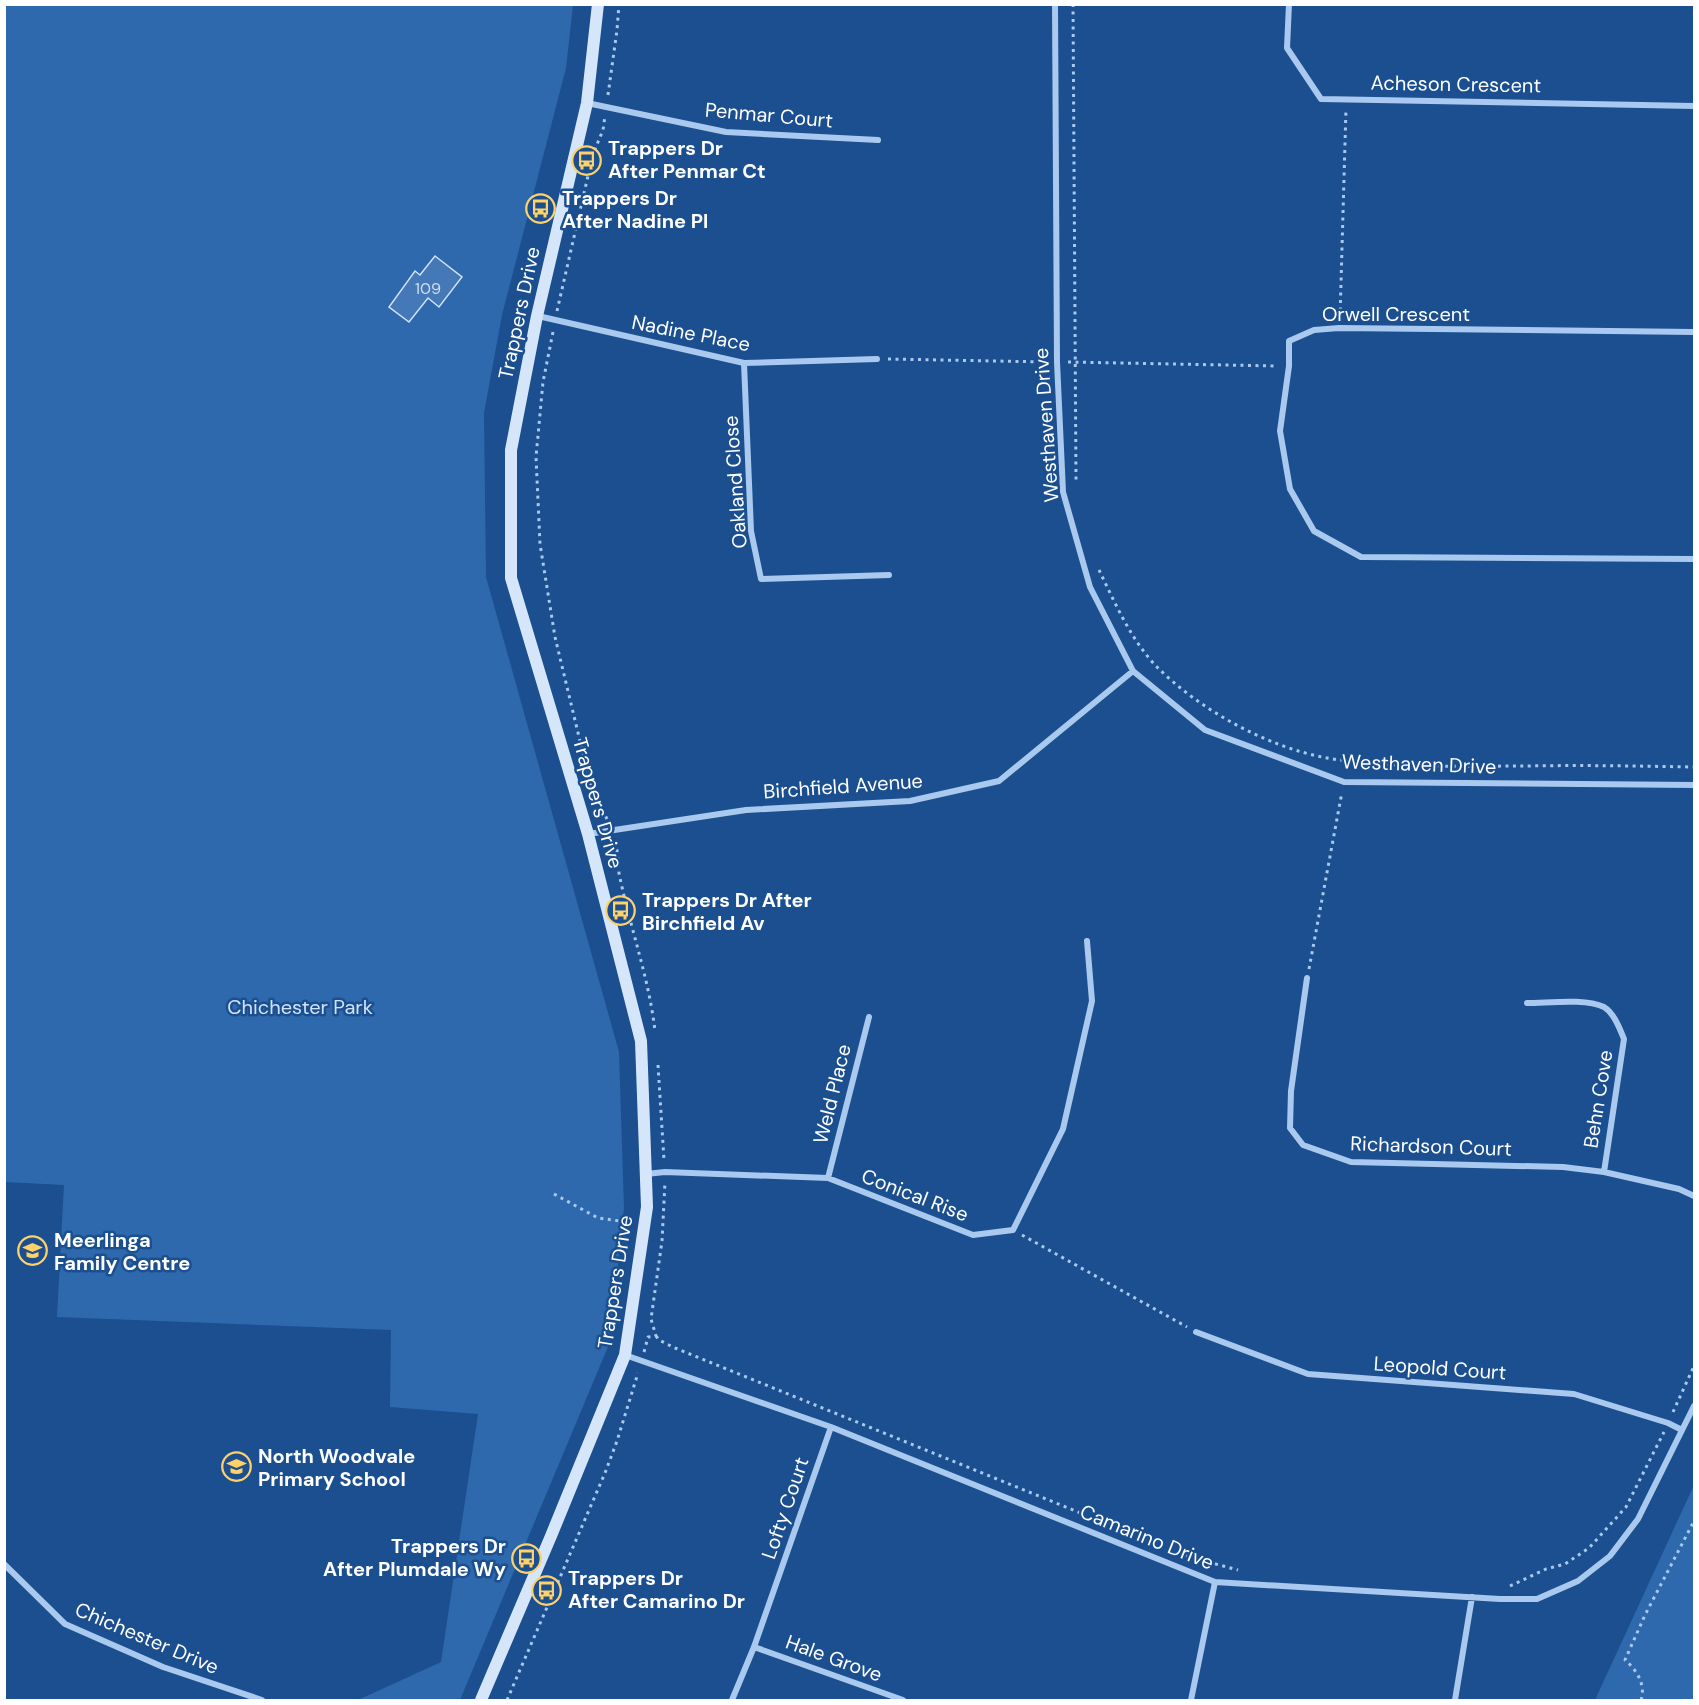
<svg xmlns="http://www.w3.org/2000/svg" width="1699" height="1705" font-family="'DM Sans',sans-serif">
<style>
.green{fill:#2e69ad}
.building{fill:#4478b7;stroke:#cfe3fa;stroke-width:1.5}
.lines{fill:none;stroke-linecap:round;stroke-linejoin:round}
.path{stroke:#a9c9ee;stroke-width:3;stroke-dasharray:3 4.5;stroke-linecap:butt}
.minor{stroke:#a9c9ee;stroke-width:6}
.secondary{stroke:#d6e6fa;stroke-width:12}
.labels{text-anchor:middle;stroke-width:5;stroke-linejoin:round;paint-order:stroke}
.number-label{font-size:16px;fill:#d0dded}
.street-label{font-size:20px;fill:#fff;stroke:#1b4f8f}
.poi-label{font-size:20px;font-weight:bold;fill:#fff;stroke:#1b4f8f;text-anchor:start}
.park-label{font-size:20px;fill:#cfe3fa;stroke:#1b4f8f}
</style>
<rect width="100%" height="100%" fill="#1b4f8f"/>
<path class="green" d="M4 5H573L566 68 502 315 484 413 486 577 619 1052 624 1208 610 1342 460 1700H358L441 1662 478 1414 390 1407 391 1330 57 1317 64 1185 5 1182Z
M1694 1485V1700H1595Z"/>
<path class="building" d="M435 256 462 277 439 307 428 298 409 322 389 307 415 271 420 275Z"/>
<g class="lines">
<path class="path" d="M1073 4 1076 480
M608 95 617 30 619 4
M557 311 593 154 603 130 605 116
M1340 318 1346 109
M553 332 543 382 536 457 540 544 555 637 592 791 607 819
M888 359 1047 362
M1068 362 1277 366
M1099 570C1115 603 1131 640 1157 667 1200 710 1267 747 1327 758 1390 769 1463 766 1527 766 1583 765 1638 766 1694 767
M615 842C619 854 617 866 620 878 631 930 649 979 655 1031
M1309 969 1342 792
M658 1065 664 1160
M554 1194 598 1218 627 1222
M1022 1235 1187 1327
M656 1336 659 1340 675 1348 1083 1514
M644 1352 648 1337 656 1336 651 1319 662 1241 665 1182
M1673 1412 1694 1366
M1186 1556 1238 1570
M1510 1586 1546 1569 1565 1564 1589 1548 1626 1507 1664 1432
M507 1700 605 1473 617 1441 638 1373
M1641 1700C1646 1685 1637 1670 1625 1660L1645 1615 1694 1521"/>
<path class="minor" d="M1055 4 1057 362 1063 492 1090 587 1133 671 1205 730 1344 782 1694 785
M1289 4 1287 48 1321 99 1694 106
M587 103 726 132 878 140
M538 316 744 363 877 359
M1694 332 1339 328 1314 330 1289 341V366L1280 431 1290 489 1314 531 1361 557 1694 559
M744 363 751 531 761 579 889 575
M588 834 746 810 910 801 999 781 1133 671
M1307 978 1291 1091 1290 1128 1303 1145 1351 1162 1563 1167 1604 1172 1679 1189 1694 1196
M1527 1003C1548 1003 1585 998 1604 1007 1614 1013 1620 1029 1624 1039L1604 1172
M646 1174 665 1172 828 1178 973 1235 1013 1230 1063 1129 1092 1001 1087 941
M828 1178 869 1017
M1196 1332 1308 1374 1574 1394 1668 1423 1682 1430
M625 1355 831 1427 1215 1582 1500 1599H1537L1578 1581 1610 1556 1638 1519 1694 1406
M4 1564 65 1624 163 1667 262 1700
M754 1647 903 1700
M732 1700 754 1647 831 1427
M1191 1700 1215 1582
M1455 1700 1472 1597"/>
<path class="secondary" d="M481 1700 551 1536 625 1355 647 1207 641 1041 588 834 511 578V450L537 316 587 103 598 4"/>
</g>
<defs>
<symbol id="bus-ring" viewBox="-11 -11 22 22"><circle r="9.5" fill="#1b4f8f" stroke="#ffd166" stroke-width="1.5"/><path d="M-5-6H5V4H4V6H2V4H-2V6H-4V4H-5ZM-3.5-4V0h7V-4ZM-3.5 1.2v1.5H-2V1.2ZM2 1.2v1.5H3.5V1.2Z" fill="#ffd166"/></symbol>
<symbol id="school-ring" viewBox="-11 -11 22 22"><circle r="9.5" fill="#1b4f8f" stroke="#ffd166" stroke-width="1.5"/><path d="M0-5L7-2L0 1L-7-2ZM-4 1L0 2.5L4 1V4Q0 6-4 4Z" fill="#ffd166"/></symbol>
</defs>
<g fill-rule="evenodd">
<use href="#bus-ring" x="570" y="144" width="33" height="33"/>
<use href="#bus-ring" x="524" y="192" width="33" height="33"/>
<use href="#bus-ring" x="604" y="894" width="33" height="33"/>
<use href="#school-ring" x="16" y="1234" width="33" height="33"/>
<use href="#school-ring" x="220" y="1450" width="33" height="33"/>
<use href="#bus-ring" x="510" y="1542" width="33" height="33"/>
<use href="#bus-ring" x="530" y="1574" width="33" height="33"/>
</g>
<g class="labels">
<g class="number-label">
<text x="428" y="294">109</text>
</g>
<g class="street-label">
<text transform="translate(1456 84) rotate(1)" y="7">Acheson Crescent</text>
<text transform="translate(769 115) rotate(5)" y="7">Penmar Court</text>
<text transform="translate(519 313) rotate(-78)" y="7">Trappers Drive</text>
<text x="1396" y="321">Orwell Crescent</text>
<text transform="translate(691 333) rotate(11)" y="7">Nadine Place</text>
<text transform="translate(1046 425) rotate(-94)" y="7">Westhaven Drive</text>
<text transform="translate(735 482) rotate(-94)" y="7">Oakland Close</text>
<text transform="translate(1419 764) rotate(2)" y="7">Westhaven Drive</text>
<text transform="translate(843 786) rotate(-4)" y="7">Birchfield Avenue</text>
<text transform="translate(598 803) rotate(74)" y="7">Trappers Drive</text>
<text transform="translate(832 1094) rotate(-76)" y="7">Weld Place</text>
<text transform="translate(1598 1099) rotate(-81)" y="7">Behn Cove</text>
<text transform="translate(1431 1146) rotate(2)" y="7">Richardson Court</text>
<text transform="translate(915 1195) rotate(21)" y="7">Conical Rise</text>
<text transform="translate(615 1282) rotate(-81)" y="7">Trappers Drive</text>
<text transform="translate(1440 1368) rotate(4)" y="7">Leopold Court</text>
<text transform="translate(785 1508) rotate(-71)" y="7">Lofty Court</text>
<text transform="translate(1147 1537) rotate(22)" y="7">Camarino Drive</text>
<text transform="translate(147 1638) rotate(23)" y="7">Chichester Drive</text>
<text transform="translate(834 1658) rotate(20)" y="7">Hale Grove</text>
</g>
<g class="poi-label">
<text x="608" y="155">Trappers Dr<tspan x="608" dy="23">After Penmar Ct</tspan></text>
<text x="562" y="205">Trappers Dr<tspan x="562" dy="23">After Nadine Pl</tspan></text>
<text x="642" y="907">Trappers Dr After<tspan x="642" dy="23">Birchfield Av</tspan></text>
<text x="54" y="1247">Meerlinga<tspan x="54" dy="23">Family Centre</tspan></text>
<text x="258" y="1463">North Woodvale<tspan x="258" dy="23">Primary School</tspan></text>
<text x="506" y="1553" text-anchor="end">Trappers Dr<tspan x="506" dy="23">After Plumdale Wy</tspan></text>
<text x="568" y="1585">Trappers Dr<tspan x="568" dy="23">After Camarino Dr</tspan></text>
</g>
<g class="park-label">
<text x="300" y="1014">Chichester Park</text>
</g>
</g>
<rect width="1699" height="1705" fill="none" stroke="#ffffff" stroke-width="12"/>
</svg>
